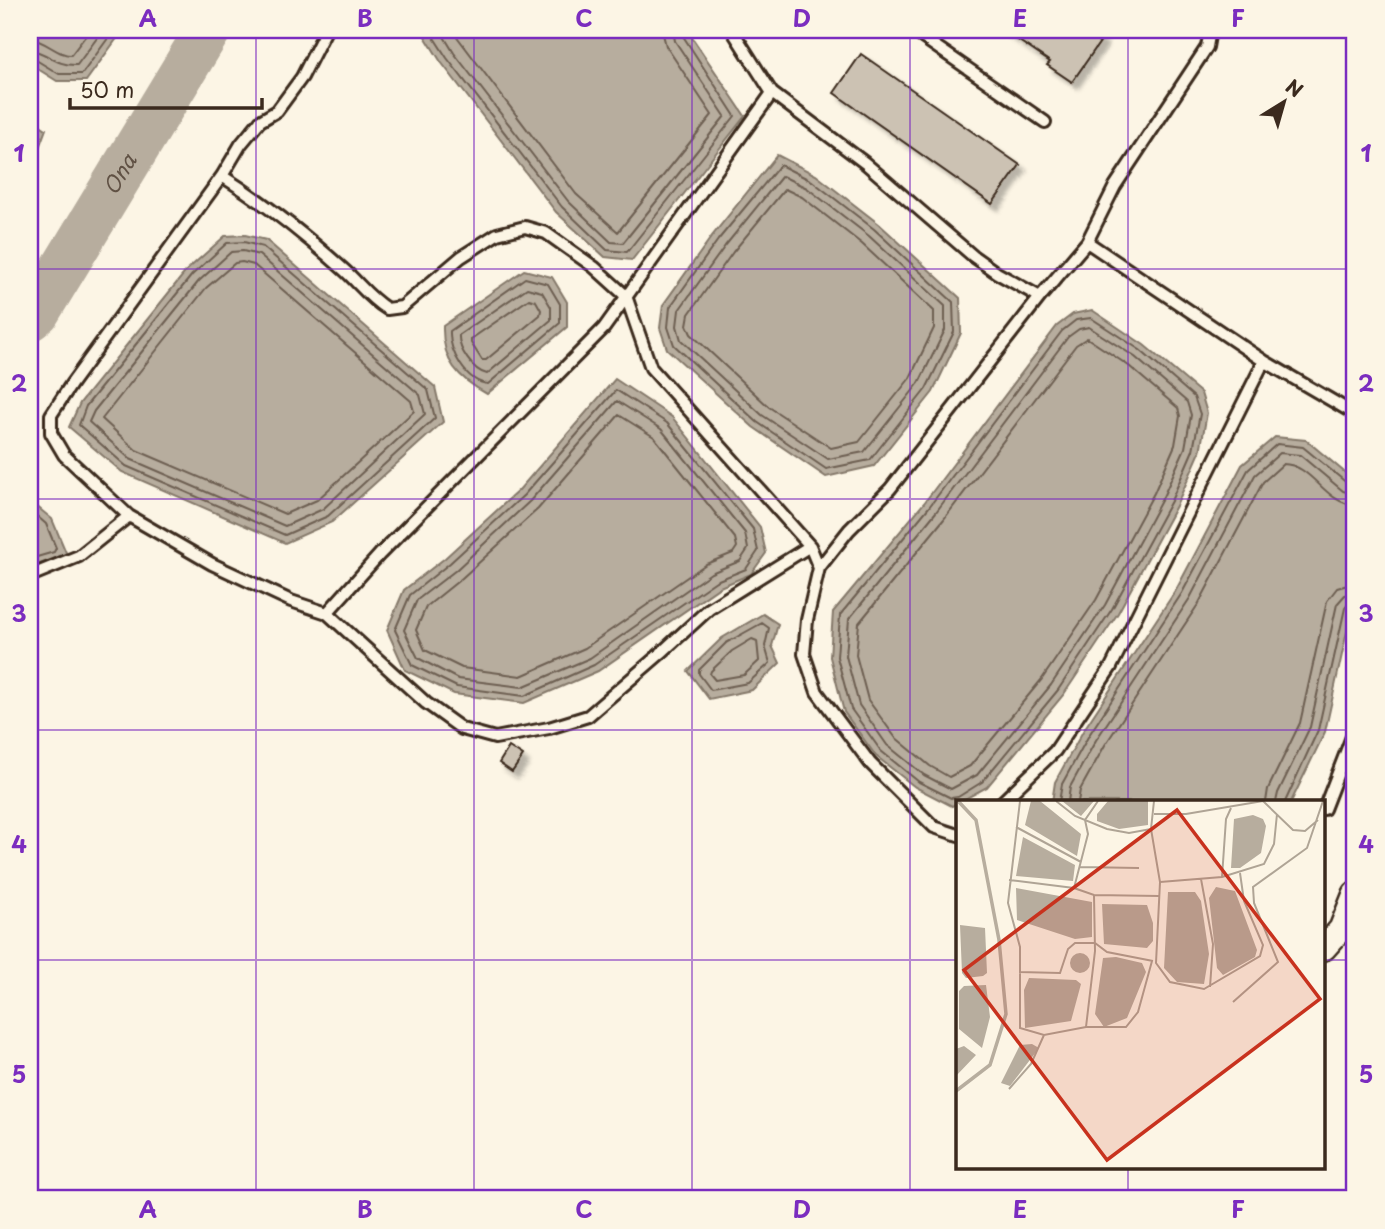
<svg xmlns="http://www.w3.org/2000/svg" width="1385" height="1229" font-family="'Playpen Sans',sans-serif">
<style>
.water{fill:#b7ad9e;stroke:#85796b;stroke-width:2}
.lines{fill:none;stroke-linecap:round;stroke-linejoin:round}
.shore{stroke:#6d5e51;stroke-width:2}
.river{stroke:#b7ad9e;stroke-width:46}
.building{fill:#ccc2b3;stroke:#3b2a1e;stroke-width:2;filter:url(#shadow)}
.service-casing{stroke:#3b2a1e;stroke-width:16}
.minor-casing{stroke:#3b2a1e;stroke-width:28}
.service{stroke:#fcf5e5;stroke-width:10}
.minor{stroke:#fcf5e5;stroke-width:23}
.grid{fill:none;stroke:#7b2cbf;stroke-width:2;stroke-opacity:0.55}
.labels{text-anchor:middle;stroke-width:5;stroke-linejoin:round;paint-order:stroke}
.water-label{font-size:21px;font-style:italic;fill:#605144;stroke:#fcf5e5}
.inset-river{fill:none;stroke:#b7ad9e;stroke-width:3.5}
.inset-road{fill:none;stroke:#afa495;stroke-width:2}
.view{fill:#c8321e;fill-opacity:0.15;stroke:#c8321e;stroke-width:3.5}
.inset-edge{fill:none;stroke:#3b2a1e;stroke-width:3.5}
.neatline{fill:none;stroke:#7b2cbf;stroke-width:2.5}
.grid-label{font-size:23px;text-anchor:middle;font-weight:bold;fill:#7b2cbf}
</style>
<defs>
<filter id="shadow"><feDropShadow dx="6" dy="6" stdDeviation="2" flood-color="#0004"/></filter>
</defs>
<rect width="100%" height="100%" fill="#fcf5e5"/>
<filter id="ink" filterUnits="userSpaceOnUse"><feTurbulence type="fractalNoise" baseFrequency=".0143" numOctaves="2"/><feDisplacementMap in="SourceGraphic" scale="14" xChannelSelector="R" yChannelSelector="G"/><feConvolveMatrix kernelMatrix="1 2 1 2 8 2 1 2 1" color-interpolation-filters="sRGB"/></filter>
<g filter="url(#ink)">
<path class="water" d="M30 30H123L86 81H57L30 64Z
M421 30H687L745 116 632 260 605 257 556 212 441 62Z
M30 118 46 129 30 172Z
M777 155 816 175 879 224 960 298 961 333 933 392 874 466 826 477 753 427 667 349 660 328 663 305 712 236Z
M245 235 266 240 435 387 443 422 332 522 285 543 122 472 69 427 80 403 187 270 225 236Z
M524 270 552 277 567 302V327L487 394C458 378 442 361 443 326Z
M1092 310 1144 345 1201 393 1207 413 1200 452 1177 504 1118 613 1064 694 987 787 952 806 915 787 876 756 844 712 830 657 833 612 924 503 1057 326 1073 314Z
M615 379 672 417 760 527 766 553 751 574 720 587 598 671 524 703 454 694 405 670 387 630 404 590 445 558 519 490Z
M1275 437 1306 440 1355 481V595L1325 732 1291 802H1052L1055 782 1083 731 1176 590 1242 465Z
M30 501 52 519 67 555 30 567Z
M763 614 778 624 772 646 780 663 752 690 709 699 688 671 722 638Z"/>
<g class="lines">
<path class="shore" d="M429 30 447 58 562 207 607 250 627 252 735 116 683 36 681 30
M440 30 454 53 568 201 611 242 623 243 725 116 675 41 673 30
M452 30 576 194 618 232 712 115 666 46 662 30
M30 39C46 40 56 55 71 55L90 30
M30 50C49 52 54 66 77 65L103 30
M30 59 36 60 59 74H82L114 30
M780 165 812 181 874 229 953 302 954 332 926 389 870 460 826 469 757 422 674 345 668 327 670 307 718 240Z
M782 176 807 188 869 236 945 306V330L919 383 864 452 828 459 762 415 681 340 677 326 679 310 725 246Z
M785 189 802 197 862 244 934 311V328L910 378 859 442 831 448 769 407 691 334 687 325 689 314 733 252Z
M244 242 263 247 428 390 435 418 328 516 285 535 126 466 79 425 86 406 192 275 227 243Z
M243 251 259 255 420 395 425 414 323 509 285 526 130 459 89 422 94 411 199 281 231 252Z
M242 262 254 265 411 401 414 411 317 500 285 514 136 450 102 419 206 288 235 263Z
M525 278 548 284 560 304V323L488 384C466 382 449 351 450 331Z
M527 288 542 292 551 307V320L487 374C473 371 458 349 459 335Z
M529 299 536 301 541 310 540 315 486 360H482L471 343V339Z
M1091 318 1140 350 1194 397 1200 414 1193 450 1171 501 1112 609 1058 690 982 782 958 797 951 798 919 782 881 751 851 709 837 657 840 615 929 507 1062 331 1076 320Z
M1089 327 1135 357 1187 402 1191 415 1185 448 1163 497 1105 605 1051 685 977 775 951 789 924 775 887 745 859 705 846 656 849 619 936 512 1068 337 1079 329Z
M1087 338 1129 366 1178 408 1180 416 1175 445 1154 493 1096 600 1042 679 970 766 949 777 930 766 895 737 868 700 856 655 859 623 944 519 1076 345Z
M616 390 667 423 753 529 758 551 746 569 716 581 594 665 524 696 457 687 412 665 395 630 410 595 450 563 524 495Z
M617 401 661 429 745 533 748 549 740 561 711 573 590 658 522 687 458 679 418 658 404 630 417 600 456 570 530 501Z
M619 415 654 437 735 538 737 547 733 553 706 564 585 648 521 676 462 668 425 650 416 630 426 607 462 578 538 509Z
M30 510 46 524 56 548 54 552 30 559
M762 623 769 628 765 646 770 663 748 683 711 690 699 674V670L726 643Z
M752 639 757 641 759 661 744 675 715 680 710 674 711 671 732 651Z
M1059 802 1062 784 1089 735 1182 593 1248 470 1277 444 1303 447 1348 484 1355 485
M1068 802 1070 787 1096 740 1190 598 1255 475 1280 453 1300 455 1343 491 1355 494
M1078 802 1080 790 1105 745 1199 603 1263 482 1283 464C1312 464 1325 504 1355 505
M1266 802 1268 789 1300 723 1327 601 1337 588 1355 583
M1276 802 1278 793 1310 727 1337 604 1345 595 1355 593
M1285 802 1318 730 1345 608 1349 603 1355 602"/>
<path class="river" id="s1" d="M30 318 37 312 208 30"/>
</g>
<path class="building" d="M1003 30H1089L1102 39 1072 82 1047 65 1050 62Z
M861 54 1020 165 992 204 834 93Z
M509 747 523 756 512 772 499 763Z"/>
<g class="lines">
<defs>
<path id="service" d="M326 30 302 77 277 111 260 121 241 144 222 176 72 383 51 415V433L64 455 129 516 212 564 291 601 327 613
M732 30 772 93 865 163 973 256 997 273 1040 297
M912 30 1045 122
M772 93 604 328 380 554 327 613 426 703 462 729 495 738 549 728 588 716 661 653 709 609 810 546
M222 176C265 203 305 235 343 269 358 282 369 298 387 309L402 307 461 257 497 234 525 227 546 233 594 267 626 296 651 368 810 546 819 568
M1087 242 1264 361 1355 414
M30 576 79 556 129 516
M1002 802 1055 751 1111 667 1264 361
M1324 809 1355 729
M958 835 934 827 870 763 817 692 804 654 807 620 819 568 849 530 890 489 1040 297 1087 242 1115 186 1207 47 1210 30"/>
<path id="minor" d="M1324 948 1341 929 1355 894"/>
</defs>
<use href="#service" class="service-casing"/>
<use href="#minor" class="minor-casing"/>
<use href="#service" class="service"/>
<use href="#minor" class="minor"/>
</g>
</g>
<path class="grid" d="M256 30V1199M474 30V1199M692 30V1199M910 30V1199M1128 30V802M30 269H1355M30 499H1355M30 730H1355M30 960H958M1324 960H1355M1128 1168V1199"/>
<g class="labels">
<g class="water-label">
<text dy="7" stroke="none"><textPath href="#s1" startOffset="170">Ona</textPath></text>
</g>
</g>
<g transform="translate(956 800)">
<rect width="369" height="369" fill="#fcf5e5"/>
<path d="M75 1H84L125 34 121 56 69 25ZM106 1H138L125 16ZM152 1H192V25L163 29 141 21V14ZM297 15 307 19 310 26 305 53 284 68H275L278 19ZM67 37 119 65 117 81 60 76ZM260 87 279 91 301 150 299 157 267 175 261 168 253 98ZM60 88 136 102V137L119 139 61 120ZM212 92H239L245 101 253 154 248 184 221 182 208 168ZM146 104 191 105 197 123V141L191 148 148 144ZM4 125 29 128 31 173 27 176 10 178 6 173ZM114 163a10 10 0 1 1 20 0a10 10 0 1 1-20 0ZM160 157 186 163 190 172 171 218 148 227 139 214 147 158ZM73 178 120 180 125 184 115 221 69 228 68 190ZM30 185 34 217 26 248 3 229V191L8 186ZM76 244 83 248 54 286 45 283 64 245ZM8 246 20 255 0 276V249Z" fill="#b7ad9e"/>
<path class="inset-river" d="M0 291 34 265 50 214 43 140 20 20 2 1"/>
<path class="inset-road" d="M64 1 52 103 64 147V228L88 235 130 227M100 1 119 16 151 29 173 33 195 29M142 1 129 20 132 34 118 88 138 95 203 96M198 1 195 29 204 82 200 163 214 182 248 189 304 156 307 145 288 101 284 73M307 1 337 30 349 31 362 20M198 14H230L307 1M60 27 125 62M124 67 183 68M266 77 270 19 275 8M245 79 257 144 254 187M53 80 118 88M204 82 266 77 308 64 318 44 321 14M138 95 139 151 130 227H170L182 212 196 161M63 172 104 173 112 149 119 143H139L151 152 197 161M277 202 322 162 298 103 297 87 351 48 367 1M53 289 75 264 88 235"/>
<path class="view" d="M221 10 364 199 151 360 8 170Z"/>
<rect width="369" height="369" class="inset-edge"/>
</g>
<rect width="1385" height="1229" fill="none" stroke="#fcf5e5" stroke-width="77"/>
<g transform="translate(1284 102) rotate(37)" stroke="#fcf5e5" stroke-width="5" paint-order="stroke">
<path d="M0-5L12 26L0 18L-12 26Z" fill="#3b2a1e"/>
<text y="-10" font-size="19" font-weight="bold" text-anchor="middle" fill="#3b2a1e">N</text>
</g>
<path d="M70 98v10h192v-10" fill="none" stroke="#3b2a1e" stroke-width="3.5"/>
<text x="80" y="98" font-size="21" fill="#3b2a1e" stroke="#fcf5e5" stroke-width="5" paint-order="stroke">50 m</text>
<rect x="38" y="38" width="1308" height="1152" class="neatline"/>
<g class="grid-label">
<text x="148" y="27">A</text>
<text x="365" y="27">B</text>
<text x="584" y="27">C</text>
<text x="802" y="27">D</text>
<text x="1020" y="27">E</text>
<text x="1238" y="27">F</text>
<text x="19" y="162">1</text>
<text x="1366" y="162">1</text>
<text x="19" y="392">2</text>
<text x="1366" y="392">2</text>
<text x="19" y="622">3</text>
<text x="1366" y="622">3</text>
<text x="19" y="853">4</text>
<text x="1366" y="853">4</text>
<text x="19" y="1083">5</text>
<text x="1366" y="1083">5</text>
<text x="148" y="1218">A</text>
<text x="365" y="1218">B</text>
<text x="584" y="1218">C</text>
<text x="802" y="1218">D</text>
<text x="1020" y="1218">E</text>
<text x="1238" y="1218">F</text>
</g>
</svg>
